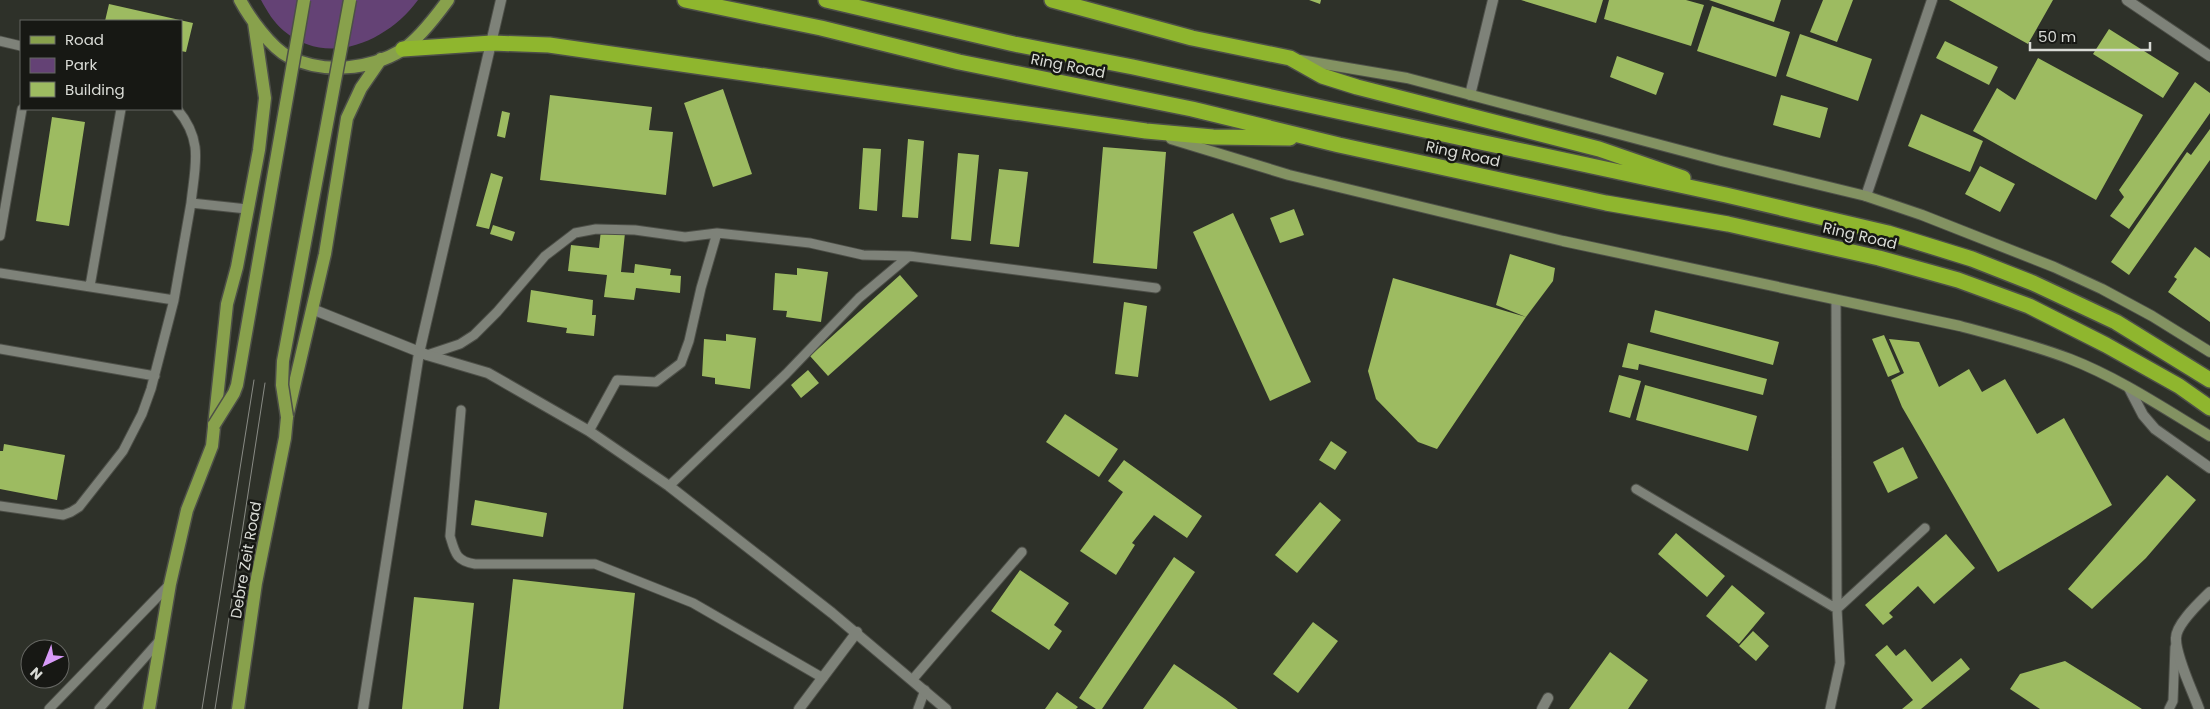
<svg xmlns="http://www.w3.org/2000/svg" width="2210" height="709" font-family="Poppins,sans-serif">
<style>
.green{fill:#644275}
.building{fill:#9dbb61}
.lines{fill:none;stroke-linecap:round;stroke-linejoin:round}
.lane-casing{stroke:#4d4f48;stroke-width:11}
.street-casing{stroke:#4d4f48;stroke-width:12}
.secondary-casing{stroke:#4d4f48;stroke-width:12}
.primary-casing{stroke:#4d4f48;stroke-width:15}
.highway-casing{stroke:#4d4f48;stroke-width:18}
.lane{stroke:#7e8279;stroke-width:9}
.street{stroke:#7e8279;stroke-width:10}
.secondary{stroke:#839262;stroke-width:10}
.primary{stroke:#88a14c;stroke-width:12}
.highway{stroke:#8fb62e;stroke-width:15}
.tram{stroke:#898b85;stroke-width:1}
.primary-bridge-casing{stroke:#4d4f48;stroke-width:15;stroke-linecap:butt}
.primary-bridge{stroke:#88a14c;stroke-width:12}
.labels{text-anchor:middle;stroke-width:5;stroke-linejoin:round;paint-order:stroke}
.street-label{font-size:15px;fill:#d9dbd6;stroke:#171814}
</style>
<rect width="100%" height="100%" fill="#2e3129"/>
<path class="green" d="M261 0H418C388 41 328 68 284 31 274 23 267 11 261 0Z"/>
<path class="building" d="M1309 0H1321L1320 4Z
M1521 0H1603L1596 23Z
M1609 0H1686L1704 5 1691 46 1604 19Z
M1709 0H1781L1774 22Z
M1823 0H1853L1837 42 1810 32Z
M1949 0H2053L2028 44Z
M109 4 193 23 186 52 181 51V21H105Z
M1712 6 1790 32 1776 77 1697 51Z
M2109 29 2179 73 2163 98 2093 54Z
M1800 34 1872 59 1858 101 1786 76Z
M1945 41 1998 67 1989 85 1936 58Z
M1617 56 1664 73 1656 95 1610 77Z
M2038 58 2143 115 2096 200 1973 131 1997 88 2015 100Z
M2195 82 2210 93V113L2129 229 2110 216 2124 197 2119 190Z
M723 89 752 174 713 187 684 103Z
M550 95 652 107 649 130 673 132 666 195 540 180Z
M1781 95 1828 108 1820 138 1773 125Z
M502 111 510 113 505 138 497 136Z
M1921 114 1983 141 1970 172 1908 146Z
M52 117 85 122 69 226 36 221Z
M2210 129V160L2129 275 2111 262 2187 152 2191 155Z
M908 139 924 141 918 218 902 217Z
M1103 147 1166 152 1157 269 1093 263Z
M863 148 881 149 877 211 859 209Z
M958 153 979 155 971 241 951 239Z
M1980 166 2015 184 2000 212 1965 194Z
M999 169 1028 172 1019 247 990 244Z
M491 173 503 177 489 229 476 226Z
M1294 209 1304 235 1280 243 1270 218Z
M1233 213 1311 382 1270 401 1193 232Z
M493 225 515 232 512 241 490 234Z
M601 230 625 233 621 272 634 273 635 264 671 269 670 275 681 276 680 293 636 288 634 300 604 297 607 275 568 271 571 245 599 248Z
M2195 247 2210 258V322L2168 292 2177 279 2174 277Z
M1510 254 1555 268 1553 281 1526 317 1496 305Z
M797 268 828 272 821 322 786 317 787 311 773 310 775 273 797 275Z
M900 275 918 296 828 376 810 356Z
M1393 278 1526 317 1437 449 1418 442 1376 399 1368 371Z
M531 290 593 300 592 315H596L594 336 566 333 567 328 527 322Z
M1124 302 1147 306 1138 377 1115 374Z
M1655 310 1779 342 1773 365 1650 332Z
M726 334 756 338 750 389 715 384V378L702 376 704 339 726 341Z
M1884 335 1900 372 1888 377 1872 339Z
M1889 339 1919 342 1939 387 1969 369 1982 392 2005 379 2037 434 2064 418 2112 505 1998 572 1902 407 1891 380 1904 373Z
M1628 343 1767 379 1763 395 1639 364 1638 370 1622 367Z
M808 370 819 383 801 398 791 385Z
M1619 375 1641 381 1630 418 1609 412Z
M1645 385 1757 416 1748 451 1636 420Z
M1065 414 1118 449 1099 477 1046 442Z
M1331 441 1347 452 1335 470 1319 460Z
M4 444 65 455 57 500 0 489V451H3Z
M1903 447 1918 478 1888 493 1873 462Z
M1124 460 1202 516 1187 538 1154 515 1132 543 1135 545 1116 575 1080 551 1123 492 1108 481Z
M2167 475 2196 500 2146 558 2092 609 2068 589Z
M475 500 547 513 543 537 471 525Z
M1320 502 1341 520 1297 573 1275 555Z
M1676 533 1725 576 1707 597 1658 554Z
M1946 534 1975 568 1934 604 1918 586 1889 613 1893 617 1883 625 1865 605Z
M1174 557 1195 572 1102 709H1096L1079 698Z
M1020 570 1069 603 1054 625 1062 631 1049 650 991 611Z
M513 579 635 593 623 709H499Z
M1732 585 1765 613 1739 644 1706 616Z
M414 597 474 603 463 709H402Z
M1313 622 1338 641 1298 693 1273 674Z
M1753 631 1769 646 1756 661 1739 646Z
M1887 645 1896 656 1905 649 1932 682 1961 658 1970 669 1921 709H1902L1913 700 1875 655Z
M1610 652 1648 680 1628 709H1569Z
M2065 661 2142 709H2040L2010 689 2020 674Z
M1174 664 1225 699 1238 709H1143Z
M1057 692 1078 707 1076 709H1045Z"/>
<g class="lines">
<defs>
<path id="lane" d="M0 41 21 46
M177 109C204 141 195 165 191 203
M0 236 22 109
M0 273 174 300
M90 286 121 109
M0 349 155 376
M427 355 460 344 474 335 497 312 545 256 575 233 596 229 635 230 685 237 717 233 810 243 863 255 909 256 1156 288
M461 410 450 536C455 553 456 561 475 564H595L693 603 823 678
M589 431 617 380 656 382 681 363 689 341 701 288 717 233
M669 486 786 374 859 298 909 256
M1636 489 1837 609
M0 506 63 515 71 512 79 507 123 451 142 414 151 389 174 300 191 203 247 209
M1837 609 1925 528
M913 679 1022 552
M49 709 170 584
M99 709 160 640
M918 709 925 690
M1830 709 1840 663 1837 609 1836 301
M2169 709 2173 701 2175 647"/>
<path id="street" d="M2127 0 2210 56
M1470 95 1493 0
M1866 196 1932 0
M312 309 427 355 488 373 589 431 669 486 832 613 946 709
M2129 388 2143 415 2155 429 2210 468
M363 709 419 353 501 0
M799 709 857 632
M1542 709 1548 698
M2199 709C2193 692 2175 655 2176 638 2176 624 2200 602 2210 592"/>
<path id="secondary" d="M1300 60 1407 78 1721 161 1866 196 1922 215 2054 267 2102 289 2152 316 2210 352
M1171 139 1289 175 1563 241 1960 326C1997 336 2034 345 2070 359 2119 378 2165 409 2210 436"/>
<path id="primary" d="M240 0C249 17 271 48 289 57 324 74 369 70 402 50 418 40 437 15 448 0
M149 709 170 584 187 510 212 446 227 304 237 267 259 150 265 98 254 23
M238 709 256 583 285 438 287 417 325 254 347 118 361 88 381 59"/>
<path id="highway" d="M685 0 821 28 959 62 1192 109 1339 145 1606 203 1728 224 1879 258 1958 280 2029 306 2106 345 2179 386 2210 408
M826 0 1014 44 1133 67 1726 195 1888 233 1972 259 2033 283 2116 322 2210 380
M1052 0 1192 38 1290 58 1322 76 1357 87 1599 149 1683 178
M403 49 492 43 549 45 1146 131 1213 137 1290 138"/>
</defs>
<use href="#lane" class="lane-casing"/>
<use href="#street" class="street-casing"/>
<use href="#secondary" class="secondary-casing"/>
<use href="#primary" class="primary-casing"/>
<use href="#highway" class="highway-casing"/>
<use href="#lane" class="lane"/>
<use href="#street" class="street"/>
<use href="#secondary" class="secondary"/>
<use href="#primary" class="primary"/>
<use href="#highway" class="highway"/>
<path class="tram" d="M202 709 254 380
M215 709 265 383"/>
<defs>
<path id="primary-bridge" d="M287 417 282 385 283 361 350 0
M214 425 234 393 237 385 304 0"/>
</defs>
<use href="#primary-bridge" class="primary-bridge-casing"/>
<use href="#primary-bridge" class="primary-bridge"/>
</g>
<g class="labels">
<g class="street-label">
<text transform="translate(1068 66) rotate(11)" y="5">Ring Road</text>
<text transform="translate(1463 154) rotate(12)" y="5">Ring Road</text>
<text transform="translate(1860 236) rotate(13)" y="5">Ring Road</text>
<text transform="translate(246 560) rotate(-80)" y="5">Debre Zeit Road</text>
</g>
</g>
<rect x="20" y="20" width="162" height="90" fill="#171814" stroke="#656662"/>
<rect x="30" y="36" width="25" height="8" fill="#88a14c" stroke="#656662"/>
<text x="65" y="45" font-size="15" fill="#d9dbd6">Road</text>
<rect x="30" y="58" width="25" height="15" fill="#644275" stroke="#656662"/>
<text x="65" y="70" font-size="15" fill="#d9dbd6">Park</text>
<rect x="30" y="82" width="25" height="15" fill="#9dbb61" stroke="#656662"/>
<text x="65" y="95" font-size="15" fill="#d9dbd6">Building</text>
<g transform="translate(45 664) rotate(223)"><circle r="24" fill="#171814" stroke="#656662"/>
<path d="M0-4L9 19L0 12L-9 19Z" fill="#d89af8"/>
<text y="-8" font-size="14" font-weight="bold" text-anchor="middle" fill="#d9dbd6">N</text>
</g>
<path d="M2030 42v8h120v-8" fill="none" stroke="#d9dbd6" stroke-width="2.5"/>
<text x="2038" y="42" font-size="15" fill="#d9dbd6" stroke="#171814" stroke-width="4" paint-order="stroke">50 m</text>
</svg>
